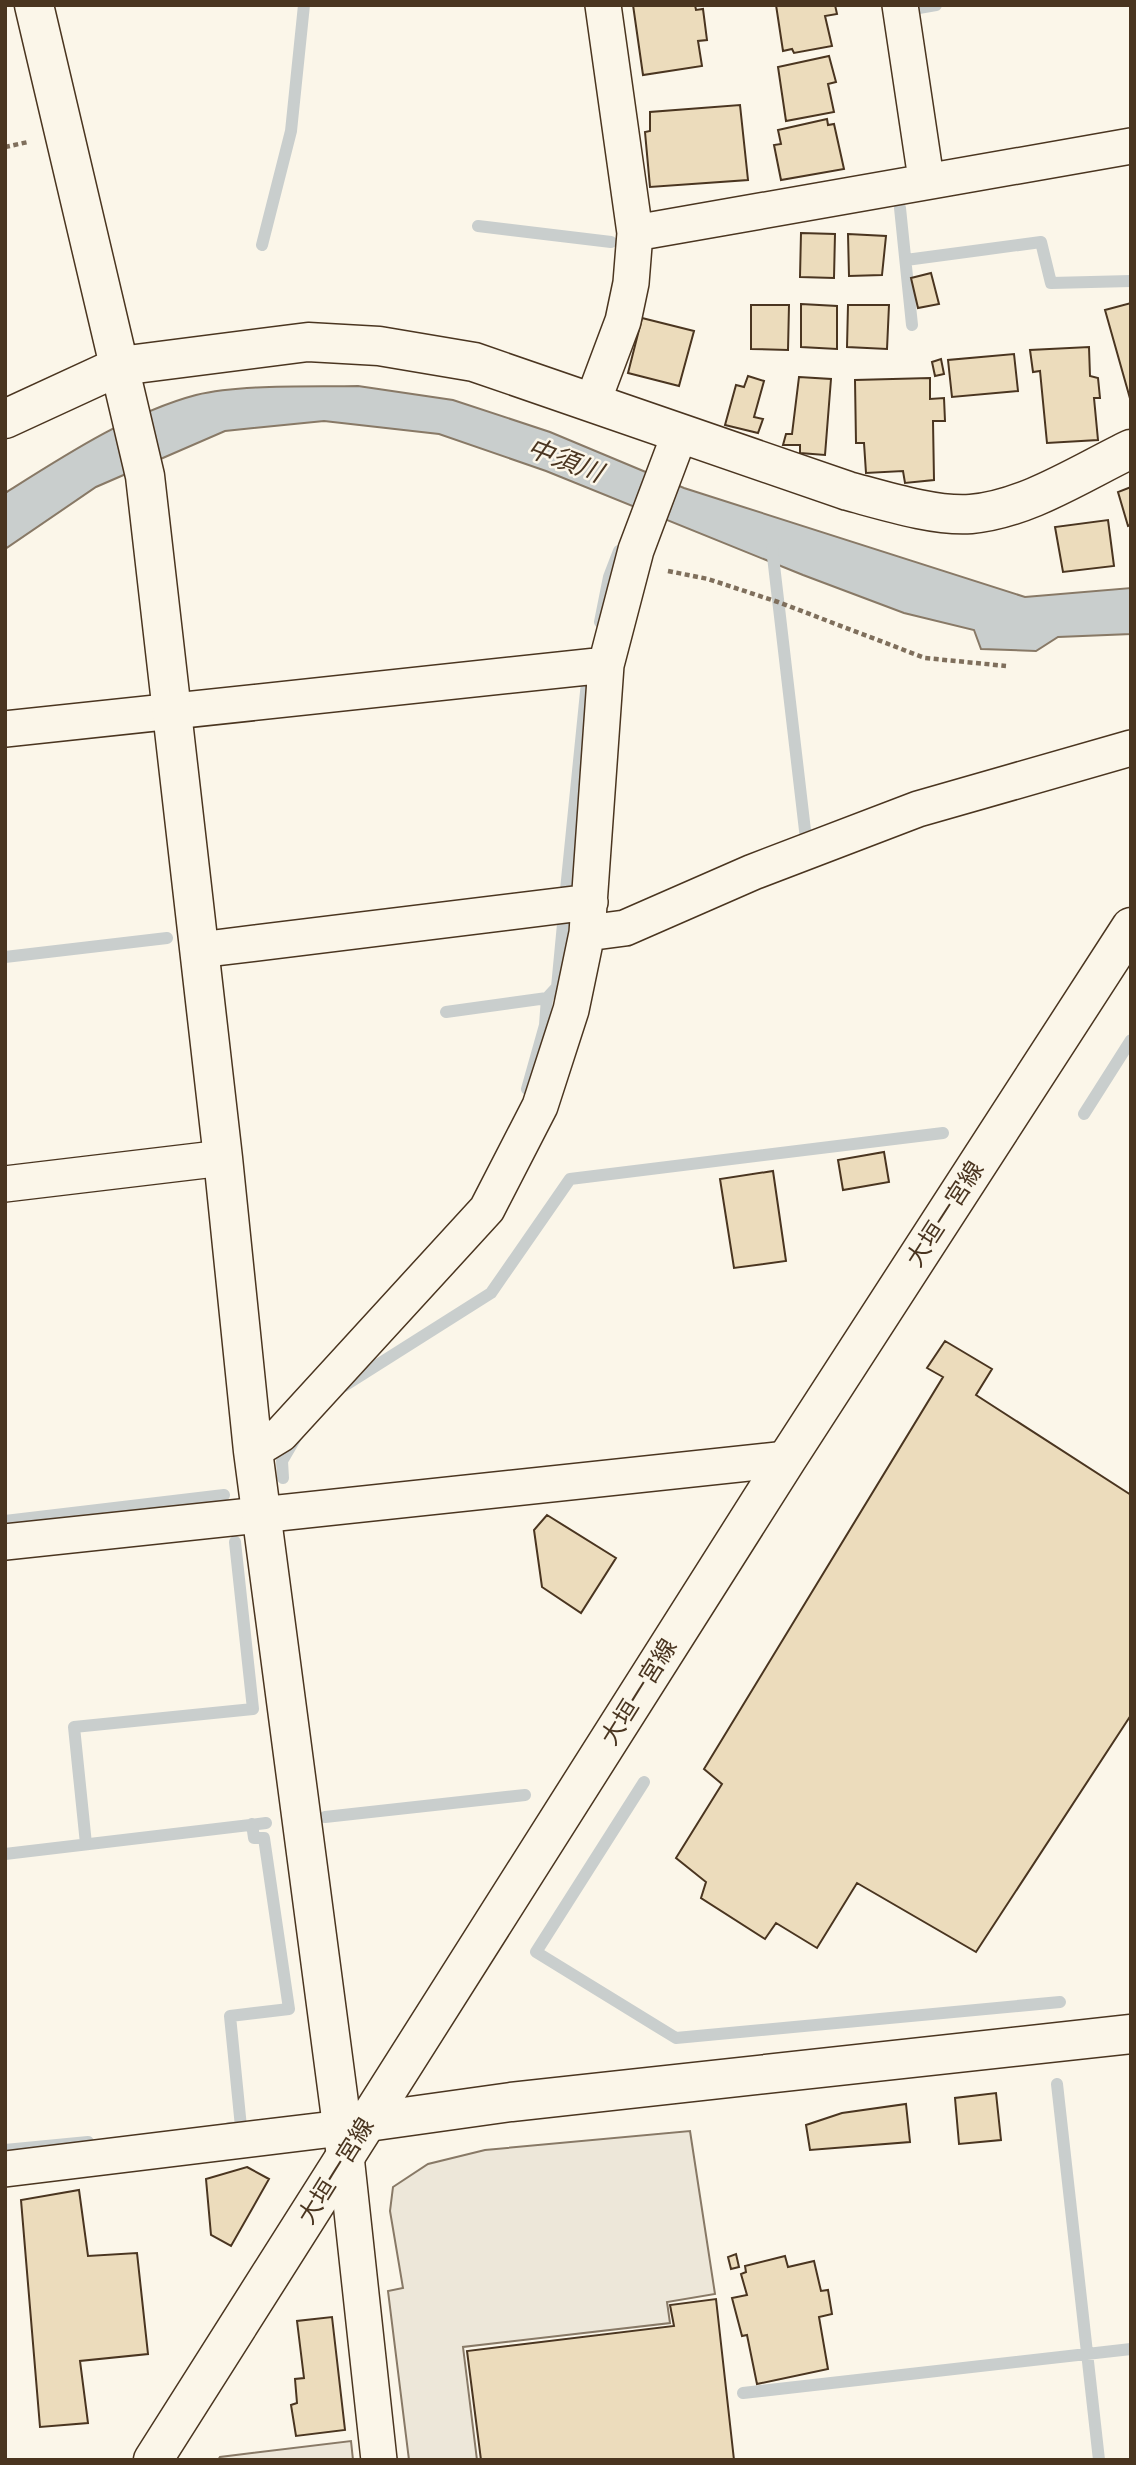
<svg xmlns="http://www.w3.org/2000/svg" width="1136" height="2465" font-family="Commissioner,'Noto Sans JP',sans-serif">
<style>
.parking{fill:#ede7d9;stroke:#887966;stroke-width:2}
.water{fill:#c9cecd;stroke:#887966;stroke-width:2}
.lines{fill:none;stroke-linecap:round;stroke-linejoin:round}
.stream{stroke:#c9cecd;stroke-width:12}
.building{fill:#ecdcbc;stroke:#4a3520;stroke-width:2}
.minor-casing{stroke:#4a3520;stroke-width:38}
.tertiary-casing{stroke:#4a3520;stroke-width:41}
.primary-casing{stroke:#4a3520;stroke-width:41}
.path{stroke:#7f6f5c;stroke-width:4.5;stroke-dasharray:5 3.5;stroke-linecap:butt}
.minor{stroke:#fbf6e9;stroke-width:35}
.tertiary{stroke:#fbf6e9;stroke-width:38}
.primary{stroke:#fbf6e9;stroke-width:38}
.labels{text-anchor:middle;stroke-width:5;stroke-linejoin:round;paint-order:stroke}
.street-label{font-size:24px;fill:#4a3520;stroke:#fbf6e9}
.water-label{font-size:26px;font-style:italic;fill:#4a3520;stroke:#fbf6e9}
</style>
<rect width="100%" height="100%" fill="#fbf6e9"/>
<path class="parking" d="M690 2131 715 2294 667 2302 670 2323 463 2347 477 2460H409L388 2291 403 2288 390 2211 393 2187 428 2164 485 2150Z
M351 2441 353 2460H218L220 2457Z"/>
<path class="water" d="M358 386 453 400 550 432 684 488 1025 597 1131 588V634L1058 637 1036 651 981 649 974 630 904 613 803 575 546 471 439 434 324 421 225 431 96 487 5 549V493C62 457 131 412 196 395 241 384 311 387 358 386Z"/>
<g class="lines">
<path class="stream" d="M913 9 936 5
M900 208 912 325
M478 226 611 242
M262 245 291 131 304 5
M906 260 1041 242 1051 283 1131 281
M772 548 806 839 795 843
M600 622 609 577 619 551
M566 890 587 682
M5 957 167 938
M446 1012 547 998 557 987 563 924
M527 1089 545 1025 547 998
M1084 1114 1131 1040
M344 1386 491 1293 570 1179 943 1133
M283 1478 282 1461 296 1437
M5 1521 224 1495
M644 1782 536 1952 676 2038 1060 2002
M325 1817 525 1795
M86 1844 74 1727 253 1709 235 1542
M5 1854 266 1823
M1057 2084 1099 2460
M229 2128 241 2127 230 2016 289 2009 264 1838H254L252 1824
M5 2150 88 2142
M743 2393 1131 2349"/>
</g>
<path class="building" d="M633 5H695L696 10 703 9 707 40 698 41 702 66 643 75Z
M776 5H835L837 14 825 16 832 46 794 53 792 49 783 51Z
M829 56 836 82 828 84 834 112 786 121 778 67Z
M740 105 748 180 650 187 645 132 650 131V112Z
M827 119 828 125 834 124 844 169 781 180 774 145 781 144 778 130Z
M801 233 835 234 834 278 800 277Z
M848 234 886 236 882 275 849 276Z
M931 273 939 304 918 308 911 278Z
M1131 303V402L1105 310Z
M801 304 837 306V349L801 347Z
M751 305H789L788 350 751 349Z
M848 305H889L887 349 847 347Z
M642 318 694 331 679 386 628 373Z
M1089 347 1090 376 1098 378 1100 398H1094L1098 440 1047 443 1040 371 1033 372 1030 350Z
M1014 354 1018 391 952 397 948 360Z
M941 359 944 374 935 376 932 362Z
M748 376 764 381 754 417 763 419 758 433 725 425 736 385 744 387Z
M799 377 831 379 825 455 800 453V445H783L786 434H792Z
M930 378V399L944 398 945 421H933L934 480 905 483 903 471 866 473 864 443H856L855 380Z
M1131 487V525L1128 526 1118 492Z
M1108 520 1114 566 1063 572 1055 527Z
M884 1152 889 1182 843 1190 838 1160Z
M773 1171 786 1261 734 1268 720 1179Z
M945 1341 992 1369 976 1395 1131 1495V1715L976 1952 857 1883 817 1948 776 1923 765 1939 701 1898 706 1882 676 1858 722 1784 704 1769 943 1377 927 1368Z
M547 1515 616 1558 581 1613 542 1587 534 1530Z
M996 2093 1001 2140 959 2144 955 2098Z
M906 2104 910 2142 810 2150 806 2125 842 2113Z
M247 2167 269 2179 231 2246 211 2235 206 2179Z
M79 2190 88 2256 137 2253 148 2354 80 2361 88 2423 40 2427 21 2200Z
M736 2254 739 2267 731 2269 728 2257Z
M785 2256 788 2267 814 2261 821 2291 828 2290 832 2314 819 2317 828 2369 757 2384 747 2335 742 2336 732 2298 747 2295 741 2274 746 2272 745 2266Z
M716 2299 734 2460H481L467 2351 674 2326 670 2305Z
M332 2317 345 2430 296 2436 291 2405 297 2403 295 2379 304 2378 297 2321Z"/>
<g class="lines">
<defs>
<path id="minor" d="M900 5 926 179
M635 233 1131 146
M593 401 623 321 631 283 635 233 603 5
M5 729 606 665
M587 933 625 928 753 872 918 809 1131 748
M199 950 590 902
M5 1184 223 1158
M253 1451 281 1434 487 1209 540 1106 571 1010 587 933 606 665 636 550 680 433
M5 1542 787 1459
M346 2156 379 2460
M5 2169 342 2128"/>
<path id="tertiary" d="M34 5 145 476 223 1158 253 1451 346 2156
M5 419 120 366 308 342 379 346 474 362 848 491C882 500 936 517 971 514 1027 509 1081 473 1131 449
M368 2122 511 2102 1131 2034"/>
<path id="primary" d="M153 2460 787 1459 1131 927"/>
</defs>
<use href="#minor" class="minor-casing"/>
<use href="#tertiary" class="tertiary-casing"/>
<use href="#primary" class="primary-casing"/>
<path class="path" d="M5 147 28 142
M668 571 708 579 778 602 925 658 1006 666"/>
<use href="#minor" class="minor"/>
<use href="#tertiary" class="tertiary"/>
<use href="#primary" class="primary"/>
</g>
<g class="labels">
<g class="street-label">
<text transform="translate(945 1214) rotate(-57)" y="8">大垣一宮線</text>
<text transform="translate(639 1692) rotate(-58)" y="8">大垣一宮線</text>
<text transform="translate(336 2171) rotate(-58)" y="8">大垣一宮線</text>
</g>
<g class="water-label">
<text transform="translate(565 460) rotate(21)" y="9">中須川</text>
</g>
</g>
<rect width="1136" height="2465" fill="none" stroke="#4a3520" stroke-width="14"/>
</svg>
